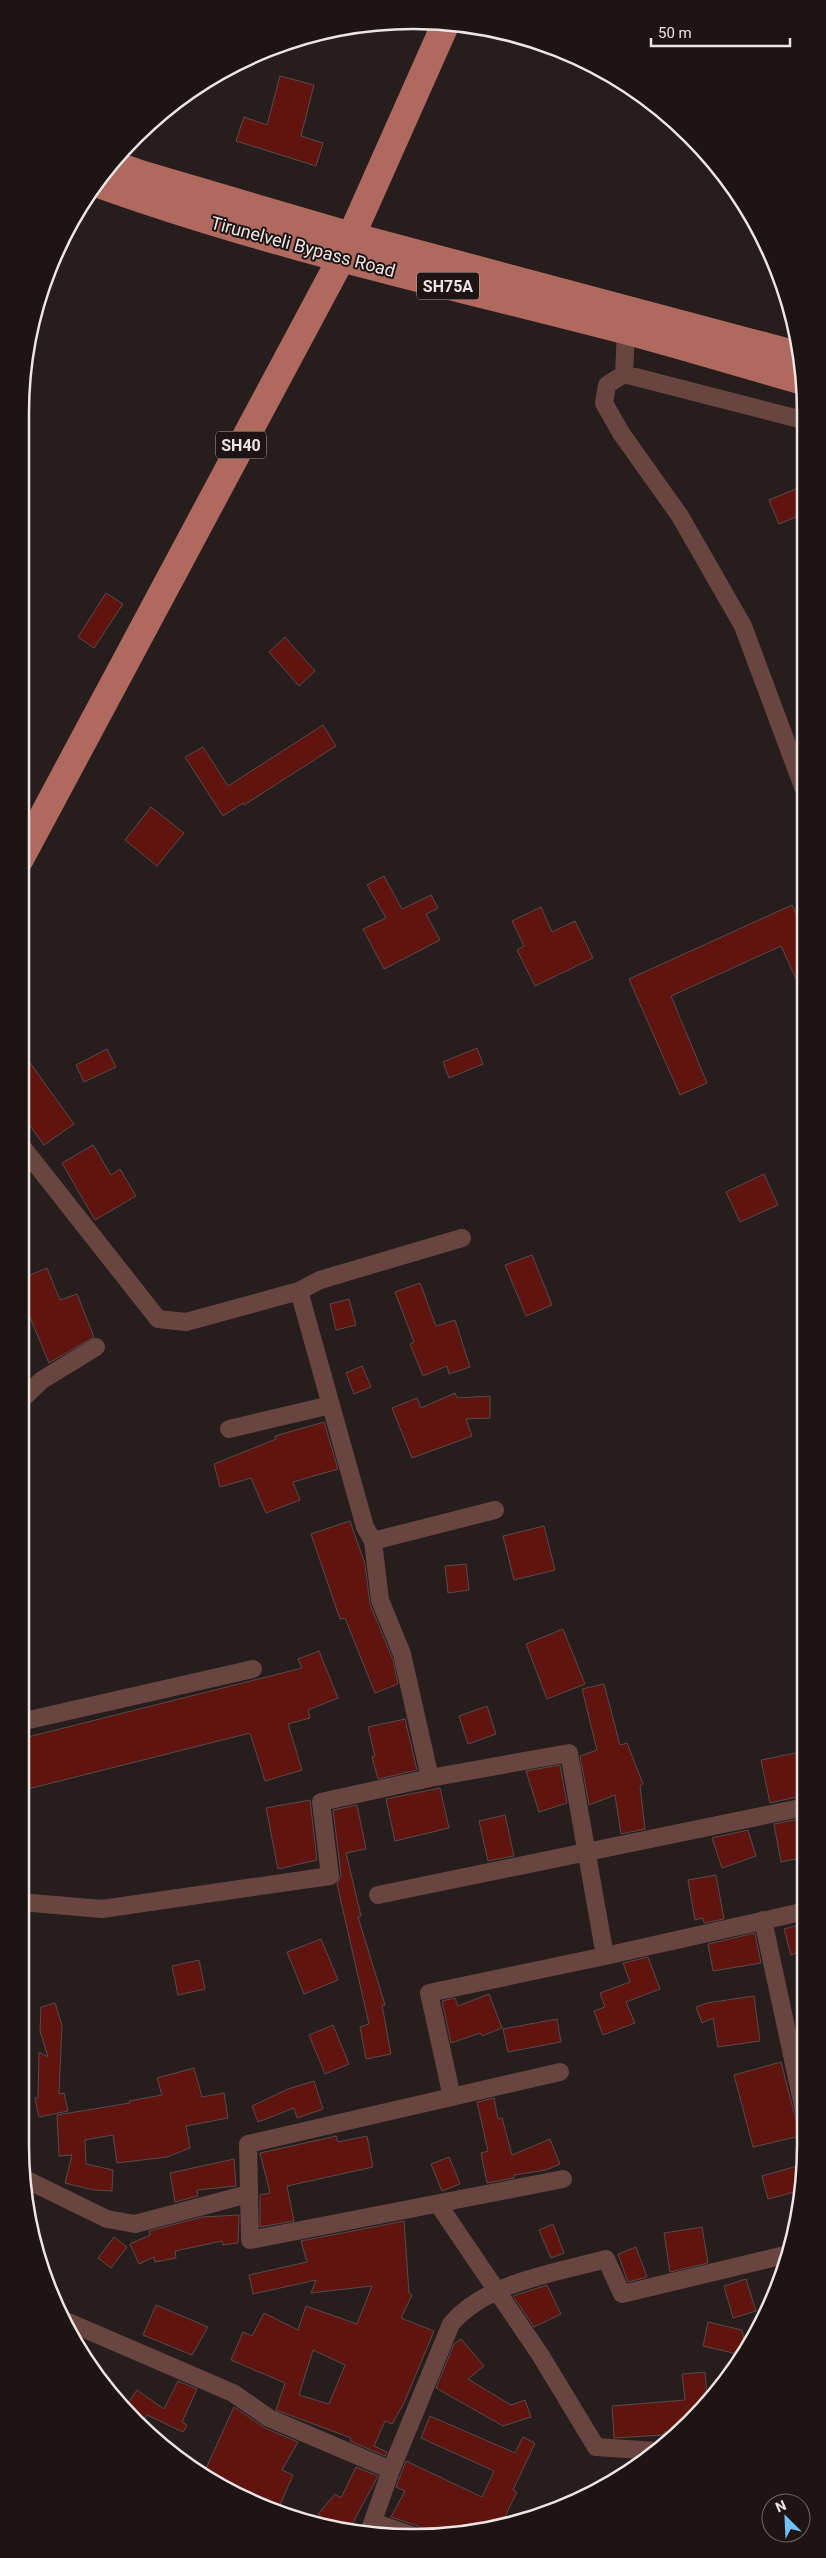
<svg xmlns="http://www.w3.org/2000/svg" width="826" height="2558" font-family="Roboto,sans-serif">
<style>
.building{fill:#601410;stroke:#574c4b;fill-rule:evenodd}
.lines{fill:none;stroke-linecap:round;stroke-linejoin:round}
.street{stroke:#684540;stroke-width:18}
.primary{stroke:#b0695f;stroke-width:28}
.labels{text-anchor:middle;stroke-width:4;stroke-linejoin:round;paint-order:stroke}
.shield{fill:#1d1413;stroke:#ada6a5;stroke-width:1}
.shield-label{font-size:16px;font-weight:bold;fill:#ebe5e4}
.street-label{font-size:18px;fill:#ebe5e4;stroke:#1d1413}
.rim{fill:none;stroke:#ebe5e4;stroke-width:2.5}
</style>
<rect width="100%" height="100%" fill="#261d1c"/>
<path class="building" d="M280 76 314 85 301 136 323 143 316 166 236 141 244 117 267 125Z
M803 486V514L779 524 769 500Z
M106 593 123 604 94 648 78 637Z
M285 637 315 671 299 686 269 652Z
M323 725 336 746 244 805 243 803 223 816 185 757 203 747 228 786Z
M151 807 184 833 157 866 125 840Z
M384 876 402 909 431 895 438 908 426 914 440 940 384 969 363 929 386 918 367 885Z
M792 905 804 930V996L781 946 671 996 707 1083 680 1095 629 979Z
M541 907 552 932 575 921 593 958 535 986 517 950 524 946 512 921Z
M477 1048 483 1064 449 1078 443 1062Z
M20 1049 74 1124 44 1145 20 1112Z
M107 1049 116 1067 84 1082 76 1065Z
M93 1145 111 1175 120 1169 136 1196 95 1220 62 1163Z
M764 1174 778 1205 740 1222 726 1192Z
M532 1255 552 1305 526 1316 505 1265Z
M47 1268 60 1300 77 1294 94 1337 49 1363 20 1293V1279Z
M420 1283 436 1326 455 1320 470 1367 449 1374 447 1366 423 1376 410 1344 414 1342 395 1292Z
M349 1299 356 1325 336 1330 330 1304Z
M362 1366 371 1387 354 1394 346 1373Z
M455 1393 457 1398 490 1396V1418L466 1419 472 1436 412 1458 392 1408 417 1398 421 1408Z
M324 1422 338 1469 293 1482 300 1500 266 1513 251 1478 220 1487 214 1464 276 1439 275 1436Z
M350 1521 365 1564 370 1604 393 1660 398 1684 375 1693 345 1618 340 1619 311 1534Z
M544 1526 555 1570 514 1580 503 1536Z
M466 1564 469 1590 448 1593 445 1566Z
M563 1629 585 1684 547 1699 526 1644Z
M319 1651 338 1698 308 1710 310 1718 288 1724 302 1770 265 1781 250 1733 20 1791V1739L302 1668 298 1659Z
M604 1684 620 1745 627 1743 643 1784 640 1786 645 1829 621 1834 615 1795 589 1805 580 1756 597 1750 582 1689Z
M487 1706 496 1734 468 1744 459 1716Z
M405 1719 417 1770 378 1779 372 1757 375 1756 368 1727Z
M805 1751V1795L770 1803 761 1760Z
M560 1765 567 1803 539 1812 526 1771Z
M440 1788 449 1828 395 1841 386 1799Z
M310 1800 317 1860 278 1869 266 1808Z
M357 1805 366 1849 346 1853 361 1916 358 1917 385 2005H382L391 2054 366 2059 360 2027 369 2024 337 1884 341 1875 333 1810Z
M505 1815 514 1856 488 1861 479 1821Z
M799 1819 805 1857 781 1862 774 1824Z
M748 1830 756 1856 722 1868 712 1838Z
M716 1875 724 1919 704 1923 703 1918 695 1920 688 1880Z
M806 1923V1950L791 1955 784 1929Z
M755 1933 761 1963 713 1971 708 1944Z
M321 1939 338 1980 304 1994 287 1952Z
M648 1957 660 1989 626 2002 635 2023 603 2035 594 2011 605 2007 600 1993 630 1982 623 1963Z
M199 1960 205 1989 178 1995 172 1966Z
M489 1994 502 2028 482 2036 480 2033 451 2043 442 2001 455 1998 458 2006Z
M754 1996 760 2041 718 2047 713 2018 702 2023 696 2007 707 2003Z
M55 2003 62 2025 59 2094 64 2093 68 2111 39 2117 35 2098H38L39 2052 48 2057 40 2031 41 2007Z
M557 2019 561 2042 508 2052 503 2029Z
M333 2025 349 2064 325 2074 309 2035Z
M781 2062 800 2136 753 2147 734 2075Z
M194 2068 202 2097 224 2093 228 2118 186 2126 190 2148 167 2157 117 2163 113 2135 85 2140 86 2164 113 2170 112 2191 94 2190 65 2183 72 2155 59 2156 57 2115 130 2103 129 2101 162 2095 157 2078Z
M314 2081 323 2109 297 2118 294 2108 258 2122 252 2106 288 2089Z
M494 2098 498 2119 502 2118 512 2155 550 2139 560 2164 546 2170 514 2175V2178L487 2183 481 2153 488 2151 477 2102Z
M336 2136 338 2142 367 2136 373 2167 287 2186 294 2221 260 2227V2195L270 2193 260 2153Z
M449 2157 460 2184 442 2191 431 2164Z
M234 2159 236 2186 197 2190 198 2196 175 2202 170 2173Z
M804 2164 802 2190 768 2199 762 2176Z
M239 2215 238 2243 223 2245 222 2241 175 2251 176 2258 155 2262 154 2257 139 2264 130 2244 150 2235 149 2231 202 2217Z
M404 2221 409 2293 412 2295 401 2318 434 2331 404 2403 392 2424 385 2421 374 2446 387 2452 385 2456 350 2441 351 2438 276 2410 285 2383 231 2360 243 2332 252 2336 264 2313 298 2330 306 2306 357 2324 372 2286 311 2293 316 2280 253 2294 249 2275 307 2262 301 2241ZM313 2350 345 2365 329 2404 299 2395Z
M553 2224 564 2253 551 2258 539 2230Z
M702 2227 708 2263 670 2272 664 2233Z
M114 2237 127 2247 111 2268 98 2258Z
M636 2247 647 2277 628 2282 618 2254Z
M746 2279 756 2311 733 2318 724 2286Z
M547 2285 561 2314 534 2327 513 2296Z
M156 2305 208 2327 192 2355 143 2335Z
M708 2322 742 2330 746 2352 737 2354 703 2346Z
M461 2339 484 2366 468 2379 511 2405 525 2400 531 2417 503 2426 436 2388 454 2344Z
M705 2372 707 2398 676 2432H664V2435L614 2438 612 2406 685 2400 682 2374Z
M178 2381 197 2389 182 2422 187 2425 183 2432 147 2415 140 2425 126 2412 128 2409 125 2407 137 2390 164 2409Z
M234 2407 265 2428 298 2442 282 2470 293 2475 280 2505 242 2490 241 2493 203 2475Z
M430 2416 515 2453 523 2437 535 2443 513 2490 517 2492 500 2527 439 2537H424L422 2529 418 2526 391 2517 405 2491 396 2487 406 2461 482 2497 494 2471 421 2438Z
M356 2467 378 2476 349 2530 332 2519 329 2523 318 2514 335 2494 341 2498Z"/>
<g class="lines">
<path class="street" d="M626 331 624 374 607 385 604 403 621 433 680 516 743 626 803 787
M624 374 803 420
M20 1144 158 1319 186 1322 299 1291 320 1280 462 1238
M299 1291 365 1527 373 1541 380 1600 402 1654 430 1778
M20 1401 42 1380 96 1347
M229 1429 331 1405
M373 1541 495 1510
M20 1722 253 1669
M378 1895 805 1807
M20 1902 102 1909 330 1876 321 1802 430 1778 569 1753 605 1956
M763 1920 806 2120
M560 2072 248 2144 250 2240 563 2179
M452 2097 429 1993 605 1956 806 1911
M23 2178 107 2219 135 2224 248 2194
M438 2204 541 2356 596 2447 657 2451
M66 2321 233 2393 269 2418 391 2470 368 2535
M391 2470 451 2324C486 2282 556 2273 606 2259L622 2294 789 2254
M373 2522 414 2536"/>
<path class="primary" d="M112 164 140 174 351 236 801 356
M96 183C268 245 447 284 624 330 684 346 743 364 803 381
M20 859 341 259 446 23"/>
</g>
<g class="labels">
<g class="shield">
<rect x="417" y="272.5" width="62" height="27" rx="4"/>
<rect x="216" y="431.5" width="50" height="27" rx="4"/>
</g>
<g class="shield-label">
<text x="448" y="292">SH75A</text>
<text x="241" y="451">SH40</text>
</g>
<g class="street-label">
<text transform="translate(303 247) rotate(15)" y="6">Tirunelveli Bypass Road</text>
</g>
</g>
<path d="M0 0H826V2558H0ZM413 29H413A384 384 0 0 1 797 413V2145A384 384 0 0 1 413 2529H413A384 384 0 0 1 29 2145V413A384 384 0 0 1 413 29Z" fill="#1d1413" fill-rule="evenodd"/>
<path class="rim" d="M413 29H413A384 384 0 0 1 797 413V2145A384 384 0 0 1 413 2529H413A384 384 0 0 1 29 2145V413A384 384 0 0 1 413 29Z"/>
<g transform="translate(786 2518) rotate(336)"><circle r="24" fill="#1d1413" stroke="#6f6867"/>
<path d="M0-4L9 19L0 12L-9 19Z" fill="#71c1f5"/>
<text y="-8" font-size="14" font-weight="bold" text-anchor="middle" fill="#ebe5e4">N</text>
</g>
<path d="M651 38v8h139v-8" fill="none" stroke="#ebe5e4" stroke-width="2.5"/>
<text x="658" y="38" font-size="15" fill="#ebe5e4" stroke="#1d1413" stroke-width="4" paint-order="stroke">50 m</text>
</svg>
